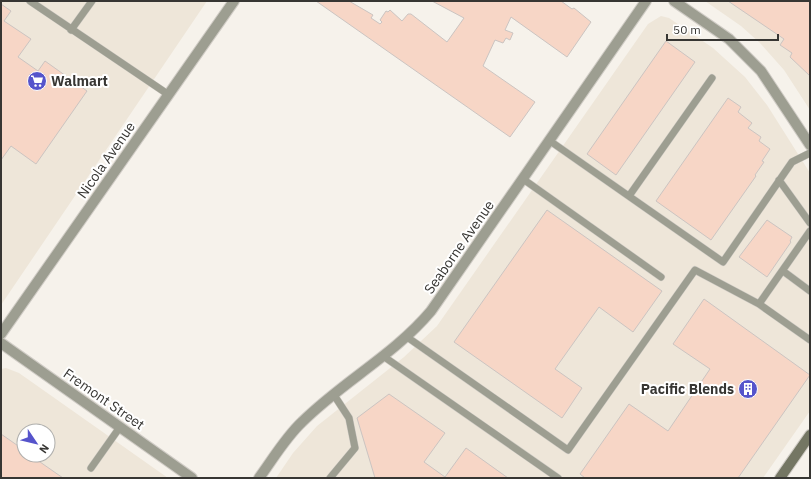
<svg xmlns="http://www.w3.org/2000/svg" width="811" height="479" font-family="'IBM Plex Sans',sans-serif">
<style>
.built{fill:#eee6d9;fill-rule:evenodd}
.building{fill:#f7d6c6;stroke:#cbc4c1}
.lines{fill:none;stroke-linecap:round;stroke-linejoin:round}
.service-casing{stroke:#d0ccc6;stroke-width:8}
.minor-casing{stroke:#d0ccc6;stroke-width:12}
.tertiary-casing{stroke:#d0ccc6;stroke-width:12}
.secondary-casing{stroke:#d0ccc6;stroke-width:12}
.service{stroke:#9d9e91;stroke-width:7}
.minor{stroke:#9d9e91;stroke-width:10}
.tertiary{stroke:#9d9e91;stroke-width:10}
.secondary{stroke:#747663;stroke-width:10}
.labels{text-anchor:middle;stroke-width:4;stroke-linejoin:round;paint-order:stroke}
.poi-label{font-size:14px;font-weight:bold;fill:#373633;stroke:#fff;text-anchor:start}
.street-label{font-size:14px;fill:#373633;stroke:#fff}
</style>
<rect width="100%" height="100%" fill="#f6f2eb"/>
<path class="built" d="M1 1H207L1 305Z
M705 1H810V110L784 70 760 43 741 26Z
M661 16 669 18 713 48 745 77 767 105 810 173V411L763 478H276L293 453 317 426 404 357 437 326 648 24Z
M6 368 19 373 168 478H1V369ZM24 431H48V455H24Z"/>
<path class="building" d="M316 1H349L373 15 371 18 380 24 382 22 380 20 386 11 388 12 390 10 402 21 408 14H411L447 42 464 18 432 1H561L572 9 574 8 591 22 567 57 511 17 505 30 513 33 510 40 506 38 503 43 495 40 483 66 535 102 510 137Z
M728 1H810V76L790 57 792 53 780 45 784 39Z
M1 4 11 11 4 21 31 39 18 57 38 71 45 61 87 91 36 164 11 146 1 160Z
M666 41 695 62 616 175 587 154Z
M728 98 741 107 738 112 752 123 748 128 761 137 759 141 770 149 762 161 764 162 755 175 756 176 711 240 656 201Z
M547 210 662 291 633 332 599 307 555 369 582 388 562 418 454 342Z
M767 220 792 237 790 241 791 242 767 277 739 257Z
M704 299 810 375 738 478H585L580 474 629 404 668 431 710 369 673 344Z
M389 394 445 433 424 462 445 477 466 448 508 478H375L357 418Z
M1 434 24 450V455H30L63 478H1Z"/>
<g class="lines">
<defs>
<path id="service" d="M30 1 169 95
M71 30 92 1
M550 141 723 262 792 162 810 153
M523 179 661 277
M779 180 810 223
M629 196 712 78
M810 231 759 304 810 340
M783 271 810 291
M407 337 568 450 695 270 759 304
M383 356 558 478
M91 468 120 427
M330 478 355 448 349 418 334 395"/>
<path id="minor" d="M1 343 192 478
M259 478C273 459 285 438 302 422 342 382 394 355 431 311L646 1"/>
<path id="tertiary" d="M674 1 729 39 761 71 810 145
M1 334 234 1"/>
<path id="secondary" d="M780 478 810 435"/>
</defs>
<use href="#service" class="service-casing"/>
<use href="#minor" class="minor-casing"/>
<use href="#tertiary" class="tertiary-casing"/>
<use href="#secondary" class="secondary-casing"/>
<use href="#service" class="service"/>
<use href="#minor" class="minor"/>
<use href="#tertiary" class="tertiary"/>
<use href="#secondary" class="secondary"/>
</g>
<defs>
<symbol id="supermarket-disc" viewBox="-11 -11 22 22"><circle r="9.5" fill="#5654cb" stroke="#fff"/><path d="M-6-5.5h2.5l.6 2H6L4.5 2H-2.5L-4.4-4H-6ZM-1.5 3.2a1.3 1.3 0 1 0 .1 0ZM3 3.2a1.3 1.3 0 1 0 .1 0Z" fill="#fff"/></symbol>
<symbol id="building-disc" viewBox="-11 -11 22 22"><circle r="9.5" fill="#5654cb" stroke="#fff"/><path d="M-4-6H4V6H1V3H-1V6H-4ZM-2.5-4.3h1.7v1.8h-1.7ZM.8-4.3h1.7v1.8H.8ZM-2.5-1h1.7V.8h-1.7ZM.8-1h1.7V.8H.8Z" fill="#fff"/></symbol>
</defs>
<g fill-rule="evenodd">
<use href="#supermarket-disc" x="26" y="70" width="22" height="22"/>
<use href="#building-disc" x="737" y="378" width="22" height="22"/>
</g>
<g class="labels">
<g class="poi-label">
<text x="51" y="86">Walmart</text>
<text x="734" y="394" text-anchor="end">Pacific Blends</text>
</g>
<g class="street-label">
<text transform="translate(106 160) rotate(-55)" y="5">Nicola Avenue</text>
<text transform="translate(459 247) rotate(-55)" y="5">Seaborne Avenue</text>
<text transform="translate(104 399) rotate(35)" y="5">Fremont Street</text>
</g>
</g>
<rect width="811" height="479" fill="none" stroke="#373633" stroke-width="4"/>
<g transform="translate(36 443) rotate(125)"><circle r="19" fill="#ffffff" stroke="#afafad"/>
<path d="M0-3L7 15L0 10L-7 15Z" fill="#5654cb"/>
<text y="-6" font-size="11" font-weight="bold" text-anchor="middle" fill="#373633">N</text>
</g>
<path d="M667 34v6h111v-6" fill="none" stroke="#373633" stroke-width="2"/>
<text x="673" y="34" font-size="12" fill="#373633" stroke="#ffffff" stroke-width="3" paint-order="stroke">50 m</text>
</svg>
